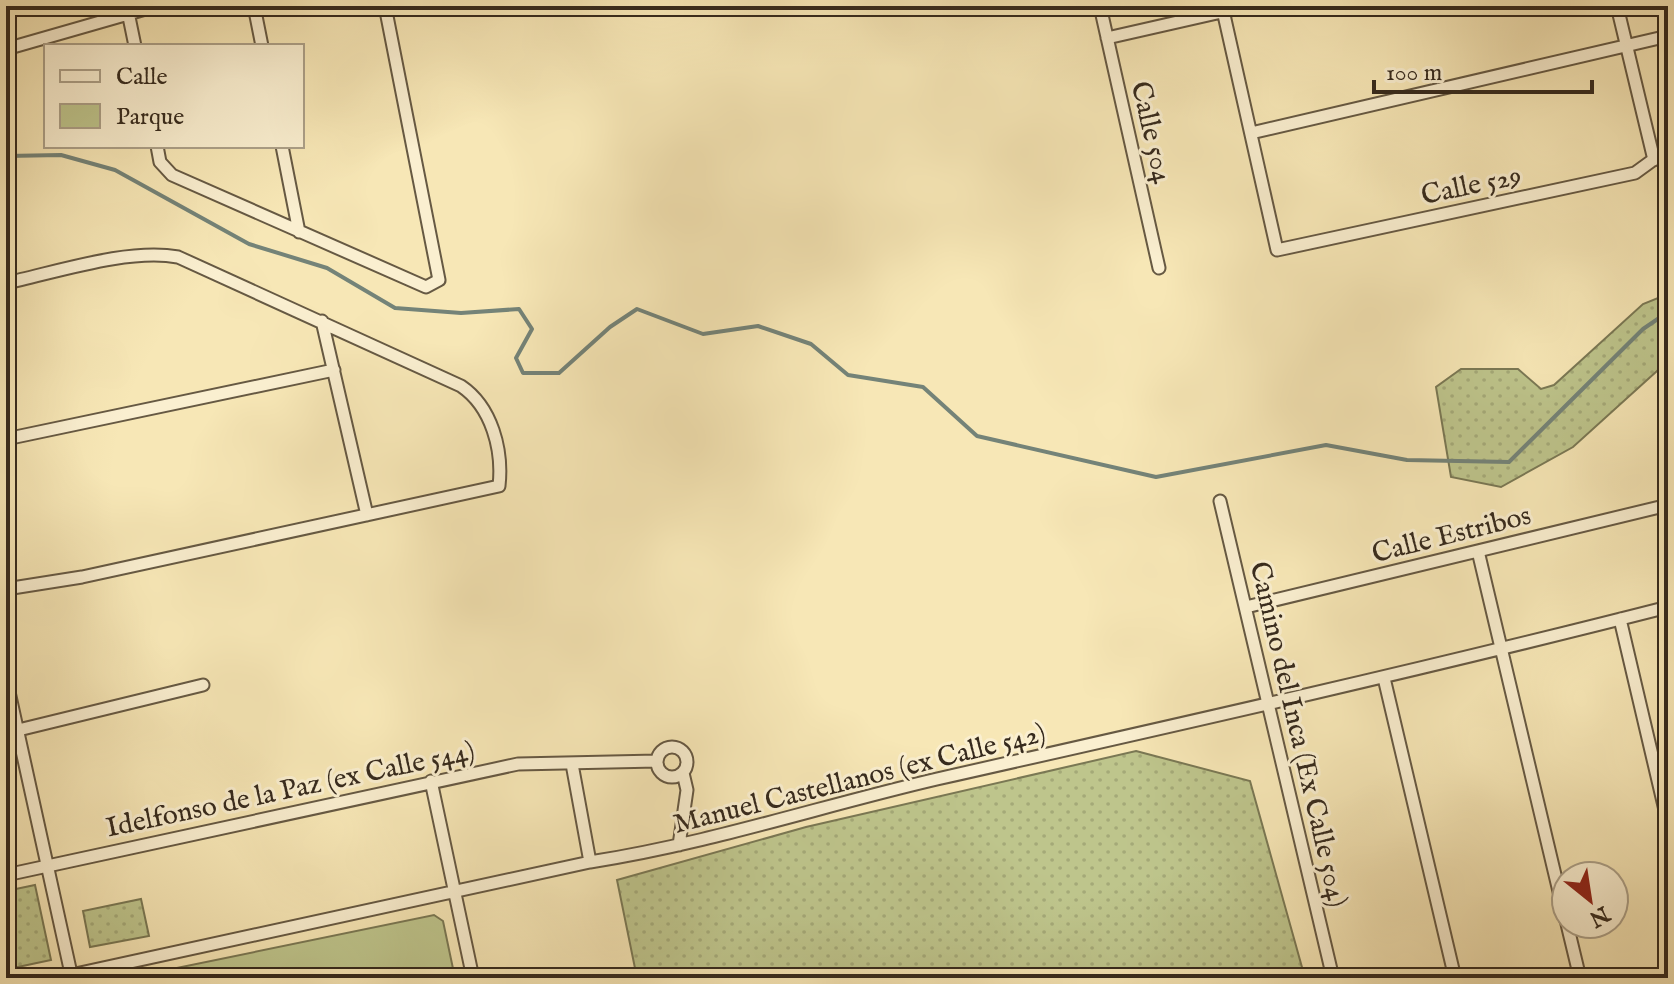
<svg xmlns="http://www.w3.org/2000/svg" width="1674" height="984" font-family="'IM FELL English',serif">
<style>
.grass{fill:url(#grass-dots);stroke:#7a7854;stroke-width:2}
.green{fill:#bec58c;stroke:#7a7854;stroke-width:2}
.lines{fill:none;stroke-linecap:round;stroke-linejoin:round}
.stream{stroke:#748378;stroke-width:4}
.minor-casing{stroke:#665943;stroke-width:15}
.minor{stroke:#faefd0;stroke-width:11}
.labels{text-anchor:middle;stroke-width:6;stroke-linejoin:round;paint-order:stroke}
.street-label{font-size:28px;fill:#362a1d;stroke:#faefd0}
</style>
<defs>
<pattern id="grass-dots" width="8" height="8" patternUnits="userSpaceOnUse" patternTransform="scale(2)"><rect width="8" height="8" fill="#bec58c"/><path d="M2 2h.1M6 6h.1" fill="none" stroke="#a4a978" stroke-width="1.8" stroke-linecap="round"/></pattern>
</defs>
<rect width="100%" height="100%" fill="#f7e7b6"/>
<filter id="stains"><feTurbulence type="fractalNoise" baseFrequency=".0025" numOctaves="4"/><feColorMatrix values="0 0 0 0 .2 0 0 0 0 .09 0 0 0 0 .02 0 0 0 .5 -.17"/></filter>
<radialGradient id="worn" r=".72"><stop offset=".6" stop-color="#630" stop-opacity="0"/><stop offset="1" stop-color="#630" stop-opacity=".3"/></radialGradient>
<path class="grass" d="M1668 294V361L1573 447 1501 487 1451 477 1436 387 1461 369H1518L1541 389 1554 385 1643 304Z
M1136 751 1250 781 1305 978H637L617 880 806 827Z
M35 885 51 960 13 968 6 938V891Z
M141 899 149 936 90 947 83 911Z"/>
<path class="green" d="M434 915 443 921 455 978H128Z"/>
<g class="lines">
<path class="stream" d="M6 156 61 155 115 170 249 244 327 268 395 308 461 313 519 309 532 329 516 358 523 373H559L610 327 637 309 703 334 758 326 811 344 848 375 923 387 977 436 1156 477 1326 445 1407 460 1509 462 1643 329 1668 312"/>
<defs>
<path id="minor" d="M254 6 262 46
M1100 6 1159 268
M1222 6 1277 250 1635 173 1668 149
M1617 6 1654 160
M129 17 135 46
M1107 38 1248 6
M6 49 156 6
M1251 133 1668 36
M157 146 160 162 172 175 426 287 439 280 385 6
M282 146 299 232
M6 283C57 272 128 248 178 257L461 386C492 407 503 450 499 486L82 577 6 589
M322 321 367 515
M6 439 334 370
M1220 501 1333 978
M1478 551 1566 921
M1246 607 1668 505
M1620 619 1668 823
M6 678 72 978
M1384 678 1455 978
M6 733 203 685
M657 762a15 15 0 1 1 30 0a15 15 0 1 1-30 0Z
M572 764 590 862
M431 781 473 978
M679 845 687 790 683 773
M6 875 518 764 657 761
M1567 924 1580 978
M57 978 590 862C707 844 821 806 937 779 1181 724 1425 669 1668 607
M1645 978 1668 973"/>
</defs>
<use href="#minor" class="minor-casing"/>
<use href="#minor" class="minor"/>
</g>
<g class="labels">
<g class="street-label">
<text transform="translate(1153 132) rotate(77)" y="10">Calle 504</text>
<text transform="translate(1471 184) rotate(-12)" y="10">Calle 529</text>
<text transform="translate(1451 533) rotate(-14)" y="10">Calle Estribos</text>
<text transform="translate(1300 734) rotate(77)" y="10">Camino del Inca (Ex Calle 504)</text>
<text transform="translate(859 777) rotate(-14)" y="10">Manuel Castellanos (ex Calle 542)</text>
<text transform="translate(290 788) rotate(-12)" y="10">Idelfonso de la Paz (ex Calle 544)</text>
</g>
</g>
<rect width="1674" height="984" fill="none" stroke="#f7e7b6" stroke-width="32"/>
<rect x="8" y="8" width="1658" height="968" fill="none" stroke="#362a1d" stroke-width="4"/>
<rect x="16" y="16" width="1642" height="952" fill="none" stroke="#362a1d" stroke-width="2"/>
<rect x="44" y="44" width="260" height="104" fill="#faefd0" stroke="#aca088" stroke-width="2"/>
<rect x="60" y="70" width="40" height="12" fill="#faefd0" stroke="#aca088" stroke-width="2"/>
<text x="116" y="84" font-size="24" fill="#362a1d">Calle</text>
<rect x="60" y="104" width="40" height="24" fill="#bec58c" stroke="#aca088" stroke-width="2"/>
<text x="116" y="124" font-size="24" fill="#362a1d">Parque</text>
<g transform="translate(1590 900) rotate(150)"><circle r="38" fill="#faefd0" stroke="#aca088" stroke-width="2"/>
<path d="M0-6L14 30L0 20L-14 30Z" fill="#8f2418"/>
<text y="-12" font-size="22" font-weight="bold" text-anchor="middle" fill="#362a1d">N</text>
</g>
<path d="M1374 80v12h218v-12" fill="none" stroke="#362a1d" stroke-width="4"/>
<text x="1386" y="80" font-size="24" fill="#362a1d" stroke="#faefd0" stroke-width="6" paint-order="stroke">100 m</text>
<rect width="100%" height="100%" filter="url(#stains)"/>
<rect width="100%" height="100%" fill="url(#worn)"/>
</svg>
